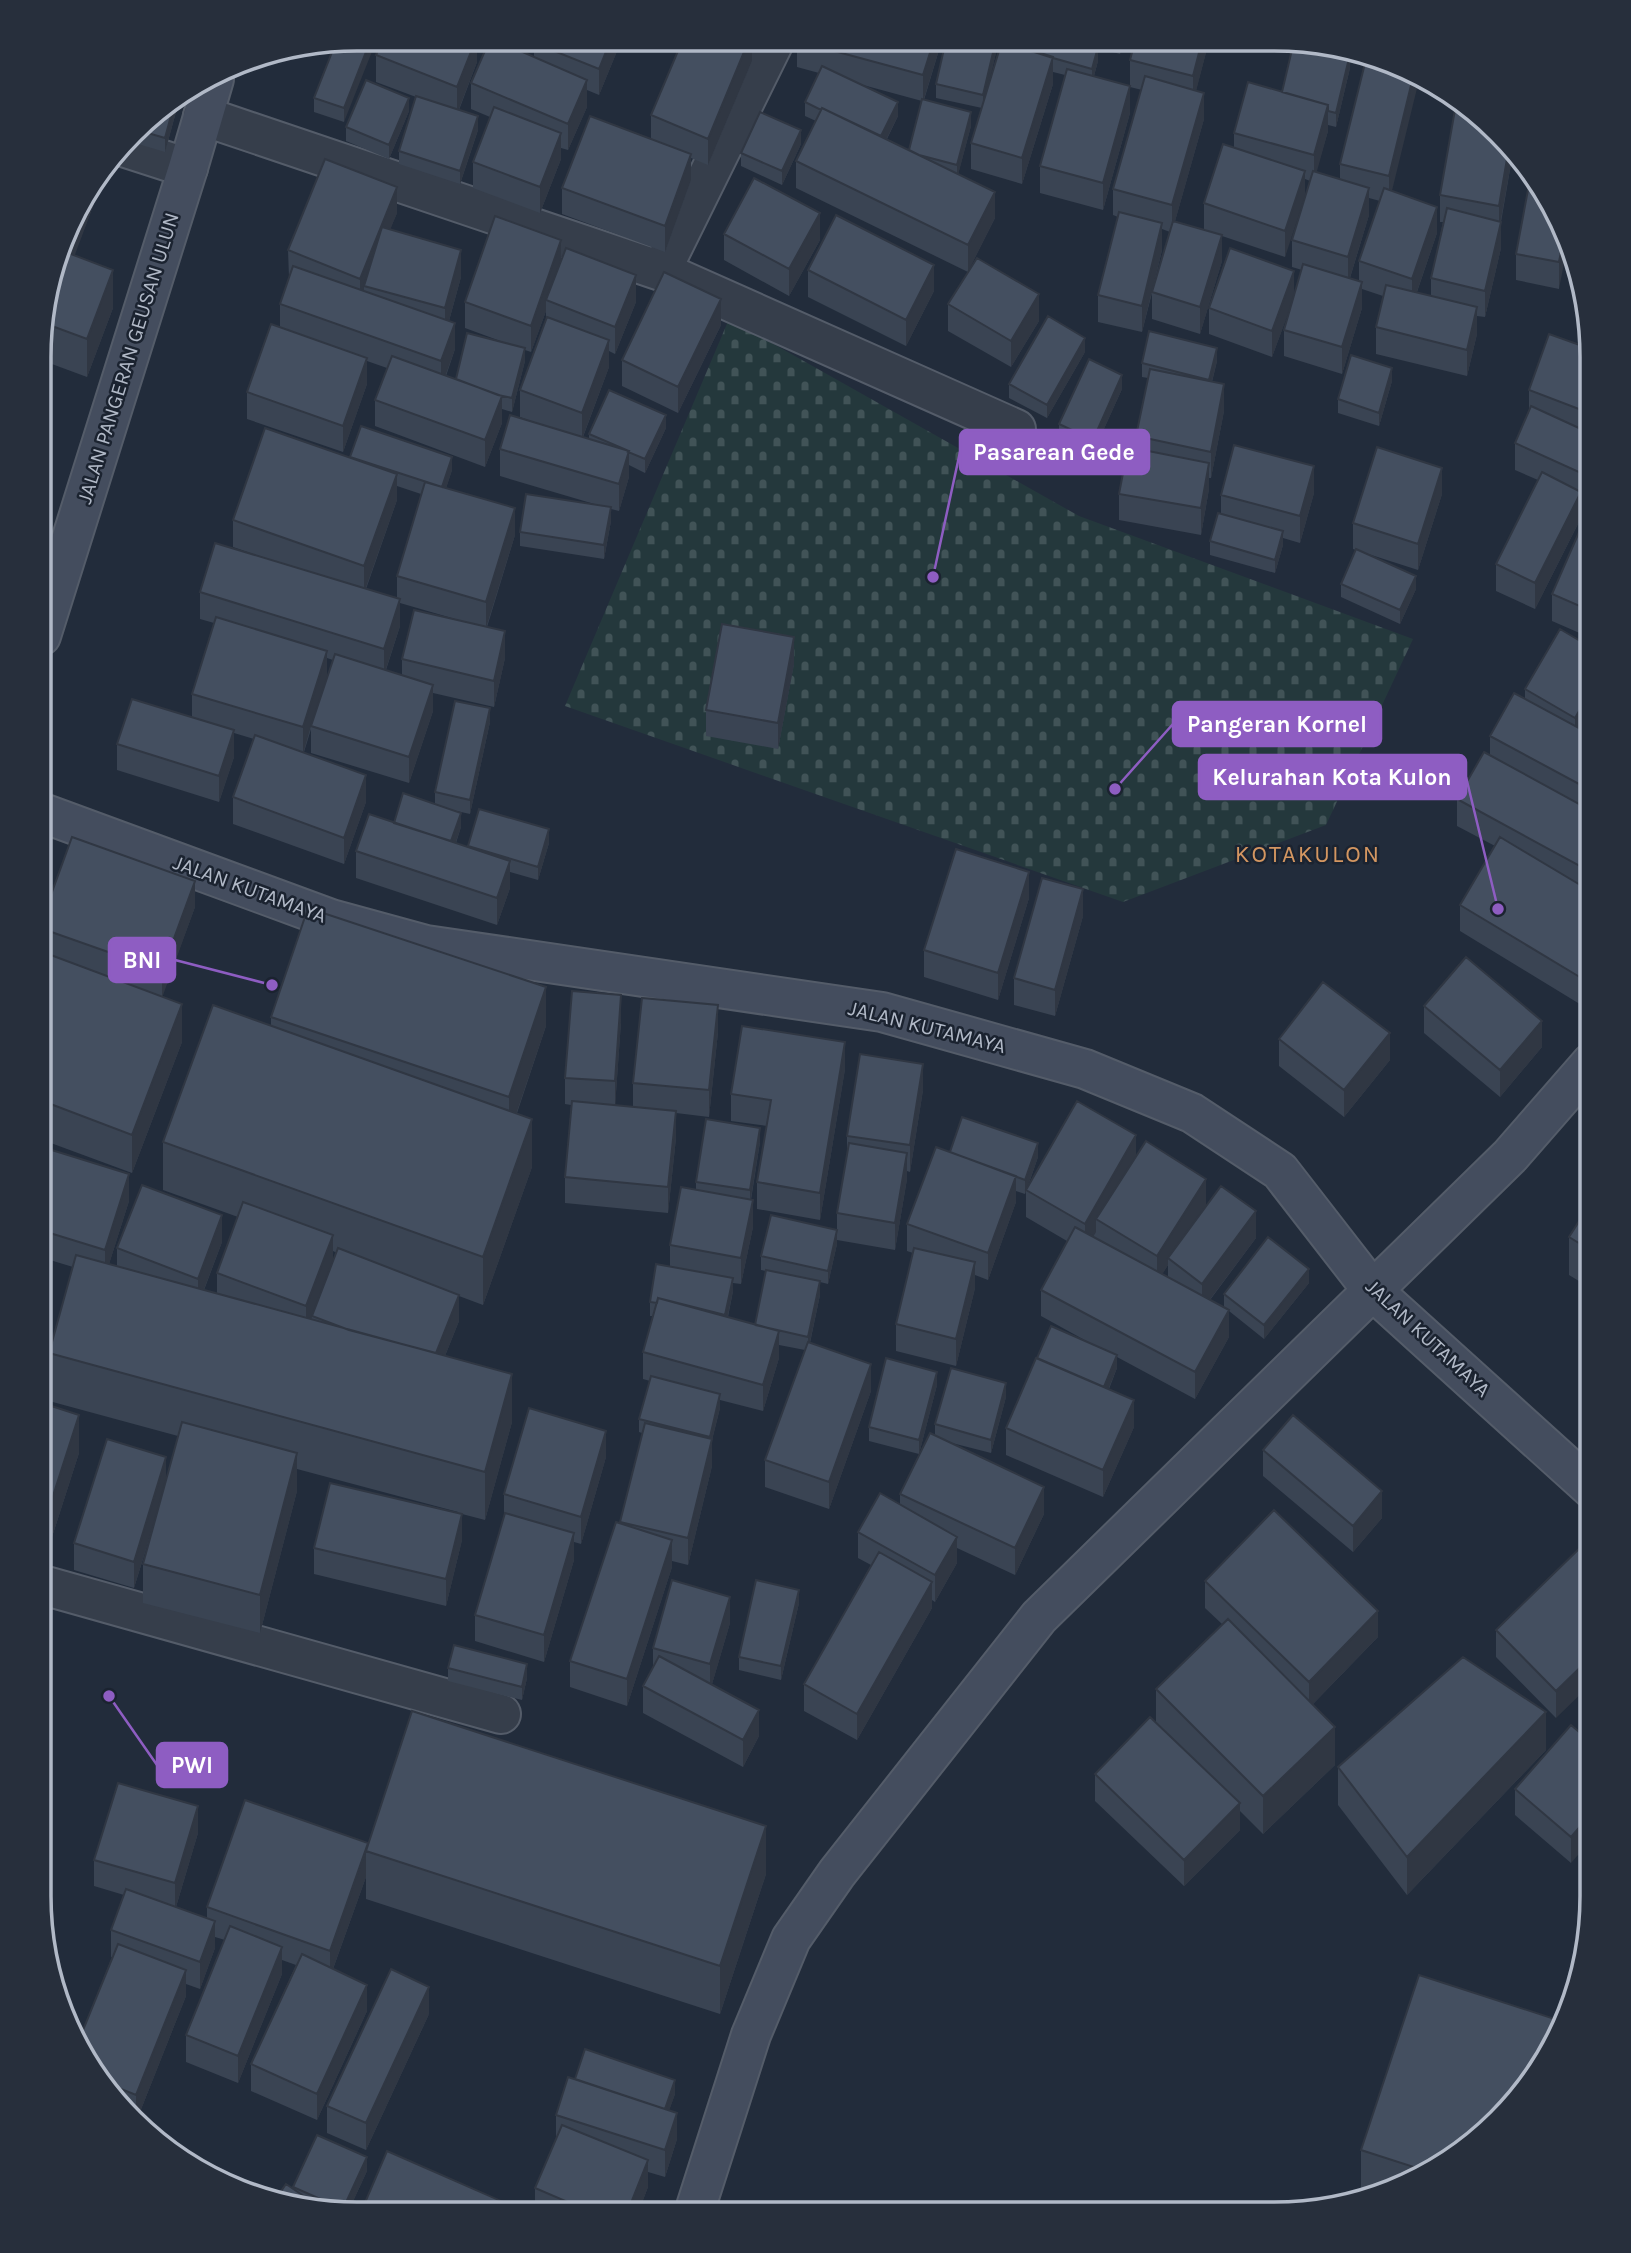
<svg xmlns="http://www.w3.org/2000/svg" width="1631" height="2253" font-family="Karla,sans-serif">
<style>
.cemetery{fill:url(#cemetery-stones)}
.lines{fill:none;stroke-linecap:round;stroke-linejoin:round}
.street-casing{stroke:#545c69;stroke-width:42}
.secondary-casing{stroke:#545c69;stroke-width:42}
.street{stroke:#363e4b;stroke-width:38}
.secondary{stroke:#444d5e;stroke-width:38}
.wall{fill:#3a4453;fill-rule:evenodd}
.shaded-wall{fill:#303743}
.building{fill:#444f60;stroke:#303743;stroke-width:2}
.labels{text-anchor:middle;stroke-width:5;stroke-linejoin:round;paint-order:stroke}
.street-label{font-size:21px;fill:#b1b9c7;stroke:#1b2330}
.quarter-label{font-size:24px;letter-spacing:2px;fill:#d39661;stroke:#1b2330}
.rim{fill:none;stroke:#b1b9c7;stroke-width:3.5}
.leader{fill:none;stroke:#8e5dc2;stroke-width:2.5}
.callout-dot{fill:#8e5dc2;stroke:#1b2330;stroke-width:2.5}
.callout{fill:#8e5dc2;stroke:#8e5dc2;stroke-width:2.5}
.callout-label{font-size:23px;text-anchor:middle;font-weight:bold;fill:#fff}
</style>
<defs>
<pattern id="cemetery-stones" width="16" height="16" patternUnits="userSpaceOnUse" patternTransform="scale(1.75)"><rect width="16" height="16" fill="#24383c"/><path d="M2 7V4a2 2 0 0 1 4 0v3zM10 15v-3a2 2 0 0 1 4 0v3z" fill="#415357"/></pattern>
</defs>
<rect width="100%" height="100%" fill="#222c3b"/>
<path class="cemetery" d="M729 319 1079 516 1413 639 1326 825 1123 902 565 706Z"/>
<g class="lines">
<defs>
<path id="street" d="M203 116 661 271 775 40
M123 147 188 168
M661 271 1016 429
M39 1584 501 1714"/>
<path id="secondary" d="M41 636 188 168 214 79
M40 812 331 919 426 945 882 1012 1085 1069 1192 1113 1280 1171 1373 1291 1592 1489
M694 2213 751 2035 791 1939 837 1873 1039 1617 1510 1156 1592 1062"/>
</defs>
<use href="#street" class="street-casing"/>
<use href="#secondary" class="secondary-casing"/>
<use href="#street" class="street"/>
<use href="#secondary" class="secondary"/>
</g>
<path class="wall" d="M357 38 344 122 314 112V98Z
M477 39V62L459 110 478 130 460 184 399 164V151L416 97 376 82V55Z
M536 39H622L599 95 587 90V107L568 150 561 148V159L540 213 473 188V162L490 117 471 109V83L534 57V43Z
M683 39 763 40 757 52 752 50V61L708 165 691 158V180L665 252 562 214V188L651 139V115Z
M942 40 924 100 971 126 958 174 995 218 968 271 1039 321 1011 367 948 331V304L968 272 796 188V161L816 121 805 116V102L819 73 797 67V41ZM863 85 922 101 909 150 887 139 898 116Z
M999 40 988 86 1012 45 1013 40 1124 41 1120 54 1098 48V61L1094 76 1130 113 1103 210 1040 193V166L1065 75 1053 72V84L1022 184 971 169V143L982 108 936 98V84Z
M1135 41H1209L1196 90 1204 119 1175 221 1204 230V203L1234 147V133L1282 92 1350 68 1336 127 1328 125V131L1316 172 1340 179V164L1367 55 1392 191 1437 233 1417 292 1431 296V278L1443 222H1440V195L1457 100 1456 98 1468 104 1512 158 1501 222V248L1485 317 1477 316V334L1467 376 1376 354V327L1383 296 1362 289V308L1342 374 1284 356V330L1291 305 1272 357 1209 334V308L1294 296 1302 270 1292 267V240L1310 181 1305 179 1285 257 1222 236V261L1200 334 1152 319V293L1142 332 1098 322V295L1118 217 1113 215V189L1142 90 1130 87V60ZM1369 198 1380 201 1359 261V281L1350 278 1369 215ZM1162 229 1170 232 1153 289 1162 250Z
M176 101V112L165 152 128 141 147 117Z
M409 111 389 159 346 141V127Z
M801 144 782 185 741 166V153Z
M95 181V201L74 255 113 308 87 377 41 360V315L81 198Z
M397 213 390 229 461 277 449 321 455 349 446 376 456 379 503 342 465 328V302L561 260 636 302 615 354 609 351V367L583 437 589 439V434L666 428 645 473 629 465V477L619 511 611 509V521L604 559 520 546V532L601 506 500 476V449L542 425 520 417V390L546 321V311L531 352 525 350V361L512 412 502 409V423L485 467 375 426V400L387 368 367 361V384L343 452 247 419V392L280 327V304L289 277 288 250Z
M1560 216 1559 289 1516 280V254Z
M724 234 820 240 789 296 724 260Z
M808 270 934 291 906 346 808 297Z
M721 325 678 413 622 386V360Z
M1085 352 1047 418 1009 398V384Z
M1592 356V505L1581 499V518L1535 609 1496 591V564L1538 480 1515 470V443L1529 412V390Z
M1217 361 1212 382 1224 411 1211 478H1209V489L1201 535 1119 520V494L1136 449V436L1148 378 1142 377V363Z
M1392 381 1379 426 1338 413V399Z
M1122 389 1093 453 1059 438V424Z
M350 457 452 470 446 488 515 535 487 627 505 658 494 707 433 693V711L409 783 311 753V729L304 752 366 802 344 864 233 824V797L254 739 234 733V757L219 802 117 770V744L192 717V694L214 623 200 619V592L262 557 233 547V520ZM397 486 421 494 397 576V598L366 589 397 500ZM400 603 462 621 402 659V675L386 670 400 626ZM327 658 333 660 327 677Z
M1314 493 1300 543 1283 538V545L1275 573 1210 555V541L1221 514V495Z
M1442 494 1418 570 1365 553 1416 589 1400 624 1341 597V584L1356 550 1353 549V523Z
M1592 508 1591 638 1552 621V594Z
M1592 648V886L1590 891 1592 892V990L1583 1006 1460 931V905L1495 846 1457 826V799L1490 755V736L1525 699V689Z
M794 664 778 749 706 736V710Z
M490 722 470 814 452 810 461 827 456 843 468 847 549 843 538 880 510 872V888L497 925 356 878V851L394 823 435 804V792Z
M1029 898 998 1000 924 977V950Z
M195 907 162 996 182 1042 132 1173 40 1139V925Z
M1083 916 1055 1016 1014 1005V978Z
M1424 1006 1542 1047 1500 1097 1424 1033Z
M271 1017 546 1026 517 1113 532 1167 483 1305 459 1296V1321L445 1356 512 1422 485 1520 462 1514V1540L446 1606 314 1574V1548L458 1512 297 1469V1491L260 1633 143 1603V1564L158 1511 134 1588 74 1570V1543L166 1480 178 1436 49 1401V1353L73 1267 40 1257V1155L129 1201 109 1264 117 1266V1248L222 1242 204 1290 217 1294V1273L238 1217 163 1190V1142L271 1026ZM333 1251 337 1253 321 1292 333 1261Z
M621 1022 615 1106 633 1107V1083L718 1032 709 1117 676 1113V1138L668 1213 565 1203V1177L571 1105 565 1104V1078Z
M1279 1039 1390 1060 1344 1117 1279 1066Z
M845 1069 820 1220 757 1209V1182L767 1126 731 1121V1094Z
M923 1090 910 1172 907 1171V1179L895 1250 837 1240V1213L847 1156V1136Z
M760 1142 751 1200 753 1227 741 1284 733 1283V1291L728 1317 755 1325 766 1271 761 1270V1256L837 1244 828 1284 820 1282V1295L810 1343 871 1391 829 1509 765 1487V1460L805 1350 779 1345V1358L763 1411 720 1400V1408L712 1440V1466L688 1565 672 1561V1567L627 1706 570 1687V1661L620 1523 642 1433 639 1432V1419L650 1381 643 1379V1352L653 1316H650V1302L670 1267V1245L696 1190V1182Z
M950 1152 1038 1157 1027 1189 1136 1155 1206 1206 1256 1238 1210 1300 1224 1307V1294L1309 1283 1264 1339 1229 1311V1337L1195 1399 1117 1357V1368L1109 1389 1134 1427 1103 1497 1006 1455V1428L1090 1343 1041 1316V1290L1067 1241 1026 1217V1191L1025 1194 1016 1191V1202L988 1280 975 1275V1288L956 1366 896 1351V1324L913 1253 907 1251V1224ZM1168 1265V1277L1162 1274Z
M1592 1201V1289L1569 1275V1237Z
M937 1385 919 1454 869 1441V1427Z
M1006 1397 991 1453 948 1442 1044 1514 1015 1575 957 1548V1563L935 1602 932 1600V1608L857 1740 804 1711V1684L871 1565 858 1558V1532L900 1505V1494L935 1435V1424Z
M39 1402 79 1453 52 1537 39 1533Z
M1263 1450 1382 1518 1353 1552 1263 1476Z
M606 1457 581 1544 574 1542V1560L544 1662 475 1641V1615L504 1517V1494Z
M1584 1544 1556 1718 1496 1657V1630Z
M1205 1581 1378 1637 1313 1704 1335 1765 1263 1834 1240 1811V1830L1184 1886 1095 1801V1774L1156 1723V1689L1222 1624 1205 1608Z
M799 1603 781 1680 739 1670V1657Z
M730 1623 712 1684 759 1736 743 1767 643 1713V1686L653 1667V1648Z
M448 1668 527 1678 522 1700 448 1681Z
M1571 1725V1863L1515 1815V1789Z
M1546 1750 1407 1895 1338 1805V1767Z
M198 1833 176 1907 207 1918V1907L368 1843 766 1874 720 2014 366 1899V1877L333 1969 367 2011 317 2120 251 2091V2064L296 1965 282 1960V1974L238 2083 186 2062V2035L225 1940 215 1937V1948L200 1989 186 1984V1996L136 2122 118 2106 77 2045 112 1957H111V1930L124 1895 94 1886V1860Z
M429 2014 366 2150 327 2133V2106Z
M575 2080 675 2094 669 2110 677 2139 665 2177 648 2172V2187L638 2213 535 2212V2188L556 2139V2115Z
M1484 2135 1415 2182 1361 2194V2150Z
M367 2171 348 2212H316L293 2188Z
M364 2205 526 2212H364Z"/>
<path class="shaded-wall" d="M371 39H377L344 122V108Z
M476 39H477V62L457 114V87Z
M611 39H622L599 95V69Z
M749 40H752V61L708 165V139Z
M757 40H763L757 52Z
M934 40H942L923 102V75Z
M996 40H999L983 109V95Z
M1120 41H1124L1120 54Z
M1202 41H1209L1193 103V76Z
M1098 47V61L1092 83V69Z
M1350 54V68L1336 127V113Z
M1053 57V84L1022 184V158Z
M1414 73 1420 76 1389 203V176Z
M587 80V107L568 150V124Z
M1130 86V113L1103 210V183Z
M1204 93V119L1172 232V205Z
M409 98V111L389 159V145Z
M175 101 176 112 165 152V138Z
M898 102V116L880 152V138Z
M1328 105V131L1314 182V155Z
M971 112V126L957 179V165Z
M478 116V130L460 184V171Z
M801 130V144L782 185V171Z
M561 133V159L540 213V187Z
M1508 153 1512 158 1499 230 1501 222V248L1485 317V291L1499 232V206Z
M691 154V180L665 252V226Z
M1305 171V197L1285 257V231Z
M95 181V201L70 268V241L90 187Z
M397 187V213L367 287 364 286V295L360 305V279Z
M1369 188V215L1348 284V257Z
M995 192V218L968 272V245Z
M1437 207V233L1412 306V279Z
M820 213V240L789 296V269Z
M1162 223V250L1142 332V306Z
M1222 235V261L1200 334V307Z
M1564 236 1567 248 1559 289V262Z
M561 240V266L546 300V311L531 352V326Z
M461 250V277L445 335V308Z
M934 265V291L906 346V320Z
M113 270V308L87 377V339Z
M1294 271V298L1272 357V331Z
M636 275V302L615 354V327Z
M1362 282V308L1342 374V347Z
M1039 294V321L1011 367V341Z
M721 299V325L678 413V387Z
M1477 307V334L1467 376V350Z
M455 323V349L441 388V361Z
M1085 338V352L1047 418V405Z
M609 340V367L582 439V413Z
M525 348V361L512 412V398Z
M1217 348V361L1209 393V380Z
M367 358V384L343 452V426Z
M1392 368V381L1379 426V413Z
M1122 375V389L1093 453V440Z
M1224 384V411L1211 478V452Z
M502 396V423L485 467V440Z
M666 415V428L645 473V459Z
M629 451V477L619 511V484Z
M452 457V470L442 501V488Z
M1209 463V489L1201 535V508Z
M1314 466V493L1300 543V516Z
M1442 468V494L1418 570V544Z
M397 474V500L364 593V566Z
M1581 492V518L1535 609V583Z
M611 507V521L604 559V545Z
M515 508V535L486 628V602Z
M1283 531V545L1275 573V560Z
M1416 576V589L1400 624V610Z
M400 599V626L384 675V649Z
M1592 608V635L1591 638V611Z
M505 631V658L494 707V681Z
M794 637V664L778 749V723Z
M327 651V678L311 726 303 754V727Z
M433 685V711L409 783V757Z
M1592 689V715L1575 745V718Z
M490 708V722L470 814V800Z
M234 730V757L219 802V776Z
M366 775V802L344 864V838Z
M461 813V827L451 856V842Z
M549 829V843L538 880V867Z
M1592 860V886L1587 896V870Z
M510 861V888L497 925V898Z
M1029 872V898L998 1000V973Z
M195 881V907L162 998V971Z
M1083 889V916L1055 1016V990Z
M1592 964V990L1583 1006V979Z
M546 987V1026L509 1135V1097Z
M621 995V1022L615 1108V1081Z
M182 1004V1042L132 1173V1135Z
M718 1005V1032L709 1117V1090Z
M1542 1021V1047L1500 1097V1070Z
M1390 1033V1060L1344 1117V1090Z
M845 1042V1069L820 1220V1193Z
M923 1064V1090L910 1172V1145Z
M676 1111V1138L668 1213V1187Z
M532 1119V1167L483 1305V1257Z
M760 1128V1142L750 1204V1190Z
M1136 1135V1162L1096 1219V1232L1085 1251V1224Z
M1038 1143V1157L1025 1194V1180Z
M907 1153V1179L895 1250V1223Z
M129 1174V1201L105 1277V1250Z
M1016 1176V1202L988 1280V1253Z
M1206 1179V1206L1168 1258V1265L1157 1283V1256Z
M753 1200V1227L741 1284V1258Z
M1256 1211V1238L1202 1310V1284Z
M222 1215V1242L198 1305V1279Z
M837 1230V1244L828 1284V1271Z
M333 1235V1261L306 1333V1306Z
M975 1262V1288L956 1366V1339Z
M1309 1269V1283L1264 1339V1325Z
M733 1278V1291L725 1329V1315Z
M820 1281V1295L808 1351V1337Z
M459 1295V1321L432 1388V1362Z
M1229 1310V1337L1195 1399V1372Z
M779 1331V1358L763 1411V1385Z
M1117 1355V1368L1103 1402V1388Z
M871 1364V1391L829 1509V1482Z
M937 1372V1385L919 1454V1440Z
M512 1374V1422L485 1520V1472Z
M1006 1383V1397L991 1453V1440Z
M720 1394V1408L712 1440V1466L688 1565V1538L710 1450V1437Z
M1134 1400V1427L1103 1497V1470Z
M79 1415V1453L52 1537V1499Z
M606 1431V1457L581 1544V1517Z
M297 1453V1491L260 1633V1595Z
M166 1457V1483L134 1588V1562Z
M1044 1487V1514L1015 1575V1548Z
M1382 1491V1518L1353 1552V1526Z
M462 1514V1540L446 1606V1579Z
M574 1533V1560L544 1662V1635Z
M957 1537V1563L935 1602V1575Z
M672 1540V1567L627 1706V1679Z
M932 1582V1608L857 1740V1714Z
M799 1590V1603L781 1680V1666Z
M730 1597V1623L710 1691V1664Z
M1378 1611V1637L1309 1708V1682Z
M1592 1656V1683L1556 1718V1691Z
M527 1664V1678L522 1700V1687Z
M759 1710V1736L743 1767V1740Z
M1546 1712V1750L1407 1895V1857Z
M1335 1727V1765L1263 1834V1796Z
M1240 1803V1830L1184 1886V1860Z
M198 1806V1833L175 1910V1883Z
M1592 1813V1839L1571 1863V1837Z
M766 1826V1874L720 2014V1966Z
M366 1851V1877L330 1977V1951Z
M215 1921V1948L200 1989V1962Z
M282 1947V1974L238 2083V2056Z
M186 1970V1996L136 2122V2095Z
M367 1985V2011L317 2120V2094Z
M429 1987V2014L366 2150V2123Z
M675 2080V2094L663 2128V2114Z
M677 2113V2139L665 2177V2150Z
M367 2157V2171L348 2212H343V2209Z
M648 2160V2187L638 2213H627Z"/>
<path class="building" d="M357 38 371 39 344 108 314 98 336 42Z
M383 39H476L457 87 376 55Z
M490 39H493L587 80 568 124 471 83Z
M536 39H611L599 69 534 43Z
M683 39 749 40 708 139 651 115Z
M798 40H934L923 75 797 41Z
M946 40H996L983 95 936 84Z
M1013 40 1073 41 1098 47 1092 69 1053 58 1012 45Z
M1002 41 1053 57 1022 158 971 143Z
M1135 41H1202L1193 76 1130 60Z
M1294 41 1350 54 1336 113 1328 111V105L1282 92Z
M1367 55 1396 63 1414 73 1389 176 1340 164Z
M822 66 898 102 881 136 822 108 821 110 805 102Z
M1067 69 1130 86 1103 183 1040 166Z
M1145 76 1204 93 1172 205 1113 189Z
M366 80 409 98 389 145 346 127Z
M1248 82 1328 105 1314 155 1234 133Z
M416 96 478 116 460 171 399 151Z
M1457 98 1468 104 1508 153 1499 206 1440 195Z
M922 99 971 112 957 165 919 155 909 150Z
M175 101 165 138 137 130 147 117Z
M494 107 561 133 540 187 473 162Z
M822 108 995 192 968 245 796 161Z
M760 112 801 130 782 171 741 153Z
M590 116 691 154 665 226 562 188Z
M1223 144 1305 171 1285 231 1204 203Z
M325 159 397 187 360 279 288 250Z
M1313 171 1369 188 1348 257 1292 240Z
M754 178 820 213 789 269 724 234Z
M1530 179 1560 216 1564 236 1559 262 1516 254Z
M90 187 70 241 67 240 81 198Z
M1384 188 1437 207 1412 279 1359 261Z
M1447 208 1501 222 1485 291 1431 278Z
M1119 212 1162 223 1142 306 1098 295Z
M836 215 934 265 906 320 808 270Z
M495 216 561 240 531 326 465 302Z
M1173 221 1222 235 1200 307 1152 292Z
M382 227 461 250 445 308 364 286Z
M566 248 636 275 615 327 546 300Z
M1230 248 1294 271 1272 331 1209 308Z
M63 251 113 270 87 339 41 322V315Z
M977 258 1039 294 1011 341 948 304Z
M1303 264 1362 282 1342 347 1284 330Z
M293 266 455 323 441 361 280 304Z
M664 272 721 299 678 387 622 360Z
M1386 285 1477 307 1467 350 1376 327Z
M1048 316 1085 338 1047 405 1009 384Z
M547 317 609 340 582 413 520 390Z
M271 324 367 358 343 426 247 392Z
M1149 331 1217 348 1209 380 1142 363Z
M467 333 525 348 512 398 498 395 456 379Z
M1549 334 1591 349 1592 356V414L1529 390Z
M1351 355 1392 368 1379 413 1338 399Z
M392 356 502 396 485 440 375 400Z
M1089 359 1122 375 1093 440 1059 424Z
M1150 369 1224 384 1211 452 1136 436Z
M609 390 666 415 645 459 628 452 629 451 589 434Z
M1531 406 1592 434V478L1515 443Z
M510 415 629 451 619 484 500 449Z
M361 426 452 457 442 487 350 457Z
M265 428 397 474 364 566 233 520Z
M1234 445 1314 466 1300 516 1221 495Z
M1128 447 1209 463 1201 508 1119 494Z
M1377 447 1442 468 1418 544 1353 523Z
M1542 472 1581 492 1535 583 1496 564Z
M425 482 515 508 486 602 397 576Z
M526 494 611 507 604 545 520 532Z
M1590 507 1592 508V608L1591 611 1552 594Z
M1218 513 1283 531 1275 560 1210 541Z
M215 543 400 599 384 649 200 592Z
M1356 549 1416 576 1400 610 1341 584Z
M414 610 505 631 494 681 402 659Z
M216 617 327 651 303 727 192 694Z
M722 624 794 637 778 723 706 710Z
M1560 629 1592 648V689L1575 718 1525 689Z
M335 654 433 685 409 757 311 726Z
M1514 693 1592 735V791L1490 736Z
M132 699 234 730 219 776 117 744Z
M455 701 490 708 470 800 435 792Z
M1592 713V735L1584 730Z
M255 735 366 775 344 838 233 797Z
M1484 752 1592 811V860L1587 870 1457 799Z
M403 793 461 813 451 841 394 823Z
M479 809 549 829 538 867 468 846Z
M369 814 510 861 497 898 356 851Z
M72 837 195 881 162 971 40 928V925Z
M1500 837 1592 892V964L1583 979 1460 905Z
M956 849 1029 872 998 973 924 950Z
M1042 878 1083 889 1055 990 1014 978Z
M308 908 546 987 509 1097 271 1017Z
M40 951 182 1004 132 1135 40 1100Z
M1466 957 1542 1021 1500 1070 1424 1006Z
M1323 982 1390 1033 1344 1090 1279 1039Z
M572 991 621 995 615 1081 565 1078Z
M642 998 718 1005 709 1090 633 1083Z
M213 1005 532 1119 483 1257 163 1142Z
M742 1026 845 1042 820 1193 757 1182 771 1100 731 1094Z
M860 1054 923 1064 910 1145 847 1136Z
M572 1101 676 1111 668 1187 565 1177Z
M1077 1101 1136 1135 1085 1224 1026 1190Z
M962 1117 1038 1143 1025 1180 950 1152Z
M706 1119 760 1128 750 1190 696 1182Z
M1146 1141 1206 1179 1157 1256 1096 1219Z
M849 1143 907 1153 895 1223 837 1213Z
M42 1147 129 1174 105 1250 40 1230V1155Z
M936 1147 1016 1176 988 1253 907 1224Z
M142 1185 222 1215 198 1279 117 1248Z
M1221 1186 1256 1211 1202 1284 1168 1258Z
M681 1187 753 1200 741 1258 670 1245Z
M1592 1201V1251L1569 1237Z
M243 1202 333 1235 306 1306 217 1273Z
M771 1215 837 1230 828 1271 761 1256Z
M1075 1227 1229 1310 1195 1372 1041 1290Z
M1268 1237 1309 1269 1264 1325 1224 1294Z
M338 1248 459 1295 436 1353 349 1330 312 1316Z
M914 1248 975 1262 956 1339 896 1324Z
M76 1255 512 1374 485 1472 49 1353Z
M656 1264 733 1278 725 1315 658 1298 657 1303 650 1302Z
M766 1270 820 1281 808 1337 755 1325Z
M658 1298 779 1331 763 1385 643 1352Z
M1051 1326 1117 1355 1104 1387 1037 1358Z
M808 1342 871 1364 829 1482 765 1460Z
M886 1358 937 1372 919 1440 869 1427Z
M1036 1358 1134 1400 1103 1470 1006 1428Z
M951 1368 1006 1383 991 1440 935 1424Z
M651 1376 720 1394 710 1437 639 1419Z
M39 1402 79 1415 52 1499 39 1495Z
M529 1408 606 1431 581 1517 504 1494Z
M1293 1415 1382 1491 1353 1526 1263 1450Z
M182 1422 297 1453 260 1595 143 1564Z
M645 1423 712 1439 688 1538 620 1522Z
M930 1433 1044 1487 1015 1548 900 1494Z
M107 1439 166 1457 134 1562 74 1543Z
M330 1483 462 1514 446 1579 314 1548Z
M880 1493 957 1537 935 1575 858 1532Z
M1274 1510 1378 1611 1309 1682 1205 1581Z
M505 1513 574 1533 544 1635 475 1615Z
M616 1522 672 1540 627 1679 570 1661Z
M1584 1544 1592 1553V1656L1556 1691 1496 1630Z
M879 1552 932 1582 857 1714 804 1684Z
M672 1580 730 1597 710 1664 653 1648Z
M756 1580 799 1590 781 1666 739 1657Z
M1228 1619 1335 1727 1263 1796 1156 1689Z
M454 1645 527 1664 522 1687 448 1668Z
M659 1656 759 1710 743 1740 643 1686Z
M1463 1657 1546 1712 1407 1857 1338 1767Z
M412 1711 766 1826 720 1966 366 1851Z
M1150 1717 1240 1803 1184 1860 1095 1774Z
M1571 1725 1592 1743V1813L1571 1837 1515 1789Z
M118 1783 198 1806 175 1883 94 1860Z
M245 1800 368 1843 330 1951 207 1907Z
M126 1889 215 1921 200 1962 111 1930Z
M230 1926 282 1947 238 2056 186 2035Z
M118 1944 186 1970 136 2095 101 2081 77 2045Z
M302 1954 367 1985 317 2094 251 2064Z
M391 1969 429 1987 366 2123 327 2106Z
M1419 1975 1564 2022 1539 2073 1484 2135 1429 2172 1361 2150Z
M585 2049 675 2080 665 2109 575 2079Z
M568 2077 677 2113 665 2150 556 2115Z
M562 2125 648 2160 627 2213H593L535 2188Z
M317 2135 367 2157 343 2209 293 2187Z
M387 2151 526 2212H380L364 2205Z
M286 2184 327 2212H316L277 2197Z"/>
<g class="labels">
<g class="street-label">
<text transform="translate(128 358) rotate(-73)" y="7">JALAN PANGERAN GEUSAN ULUN</text>
<text transform="translate(250 889) rotate(20)" y="7">JALAN KUTAMAYA</text>
<text transform="translate(927 1027) rotate(14)" y="7">JALAN KUTAMAYA</text>
<text transform="translate(1428 1338) rotate(43)" y="7">JALAN KUTAMAYA</text>
</g>
<g class="quarter-label">
<text x="1308" y="862">KOTAKULON</text>
</g>
</g>
<path d="M0 0H1631V2253H0ZM357 51H1274A306 306 0 0 1 1580 357V1896A306 306 0 0 1 1274 2202H357A306 306 0 0 1 51 1896V357A306 306 0 0 1 357 51Z" fill="#272f3c" fill-rule="evenodd"/>
<path class="rim" d="M357 51H1274A306 306 0 0 1 1580 357V1896A306 306 0 0 1 1274 2202H357A306 306 0 0 1 51 1896V357A306 306 0 0 1 357 51Z"/>
<path class="leader" d="M933 577L960 452M1115 789L1173 724M1498 909L1466 777M272 985L175 960M109 1696L157 1765"/>
<g class="callout-dot">
<circle cx="933" cy="577" r="7"/>
<circle cx="1115" cy="789" r="7"/>
<circle cx="1498" cy="909" r="7"/>
<circle cx="272" cy="985" r="7"/>
<circle cx="109" cy="1696" r="7"/>
</g>
<g class="callout">
<rect x="960" y="430" width="189" height="44" rx="7"/>
<rect x="1173" y="702" width="208" height="44" rx="7"/>
<rect x="1199" y="755" width="267" height="44" rx="7"/>
<rect x="109" y="938" width="66" height="44" rx="7"/>
<rect x="157" y="1743" width="70" height="44" rx="7"/>
</g>
<g class="callout-label">
<text x="1054" y="460">Pasarean Gede</text>
<text x="1277" y="732">Pangeran Kornel</text>
<text x="1332" y="785">Kelurahan Kota Kulon</text>
<text x="142" y="968">BNI</text>
<text x="192" y="1773">PWI</text>
</g>
</svg>
